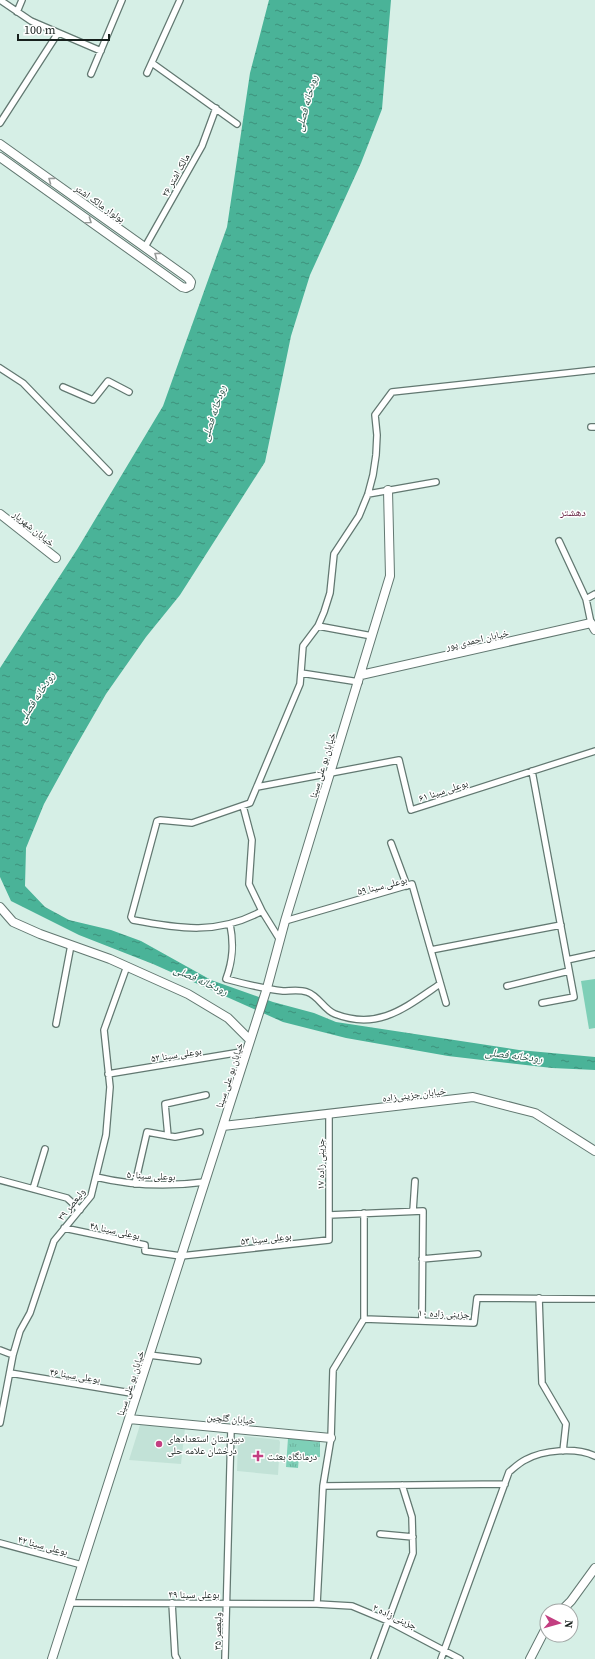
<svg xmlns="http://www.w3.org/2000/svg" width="595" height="1659" font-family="'Source Serif 4','Noto Naskh Arabic',serif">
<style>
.built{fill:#c2e2d7}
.grass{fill:#7ecfb7}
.park{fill:url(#park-tufts)}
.water{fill:url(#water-ripples)}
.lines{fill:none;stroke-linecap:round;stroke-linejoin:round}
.street-casing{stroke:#627871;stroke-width:8}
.secondary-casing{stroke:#627871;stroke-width:10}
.street{stroke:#fff;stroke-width:5.5}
.secondary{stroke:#fff;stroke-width:8}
.oneway{stroke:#979b99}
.poi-dot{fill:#c33e81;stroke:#fff;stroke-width:1.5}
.labels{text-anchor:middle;stroke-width:3;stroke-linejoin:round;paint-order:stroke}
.street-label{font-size:10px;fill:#17201d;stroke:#fff}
.poi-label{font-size:10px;fill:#17201d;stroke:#fff;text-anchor:start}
.water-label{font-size:11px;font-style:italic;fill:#265347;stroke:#fff}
.neighbourhood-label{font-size:11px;fill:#682645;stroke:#fff}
</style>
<defs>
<pattern id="park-tufts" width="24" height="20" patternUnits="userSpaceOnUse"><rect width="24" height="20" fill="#7ecfb7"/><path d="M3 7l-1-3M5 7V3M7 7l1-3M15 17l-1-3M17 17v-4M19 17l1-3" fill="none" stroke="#6cb19d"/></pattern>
<pattern id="water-ripples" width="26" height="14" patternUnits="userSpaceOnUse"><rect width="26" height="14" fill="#4ab398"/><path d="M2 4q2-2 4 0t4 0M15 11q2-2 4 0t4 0" fill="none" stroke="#3d917b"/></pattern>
</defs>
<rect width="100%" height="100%" fill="#d6efe6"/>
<path class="built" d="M140 1425 185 1428 181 1464 129 1460Z
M243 1436 279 1440 280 1442 278 1475 237 1471 238 1441Z"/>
<path class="grass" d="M595 979V1028L589 1029 581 981Z"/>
<path class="park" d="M288 1438 320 1442V1457H299L298 1468 286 1467Z"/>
<path class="water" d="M269 0H391L382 109 361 163 310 275 291 336 265 462 180 595 146 637 106 694 72 753 44 804 26 848 25 886 45 907 69 920 111 930 141 941 211 980 273 1002 314 1013 336 1022 519 1050 595 1057V1070L552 1068 448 1056 346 1038 283 1022 153 964 79 935 11 901 0 877V668L78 548 163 406 227 227 250 73Z"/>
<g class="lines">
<defs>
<path id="street" d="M0 0 31 21 101 51
M17 12 22 0
M152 63 237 124
M147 73 180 0
M91 74 122 0
M0 123 58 33
M145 247 202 146 216 108
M0 368 23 383 109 472
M63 387 93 400 108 381 129 392
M591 427H595
M368 494 436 482
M559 541 586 599 591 623
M586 599 595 594
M318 626 372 636
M301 673 359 682
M532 771 574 997 542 1003
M257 787 399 760 411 810 595 751
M243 806 252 840 249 884 262 911 280 940
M391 843 407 886
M262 911C218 935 180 929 133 920L131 917 157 821 160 820 192 823 250 803 300 684 303 646 318 626 324 612 330 593 334 554 359 516 368 494 373 475 376 455 377 435 375 415 392 392 595 370
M285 921 412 884 446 1003
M230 924C234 944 233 960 226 979 245 984 264 989 283 991 290 991 299 989 307 992 319 996 324 1010 335 1014 379 1031 406 1007 440 984
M431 950 561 925
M567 960 595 954
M507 986 569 971
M56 1024 71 945
M108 1074 247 1051
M168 1136 165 1104 206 1095
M96 1177C133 1186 167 1187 205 1182
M0 1180 67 1198 80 1210
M135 1184 147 1132 175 1137 200 1132
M33 1189 45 1149
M413 1211 415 1181
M329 1215 423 1211 422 1321
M64 1228 145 1245V1251L181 1256 329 1240V1113
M422 1259 478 1254
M539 1298 542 1383 566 1424 563 1451
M364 1319 474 1323 477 1298 595 1299
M0 1350 13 1355
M149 1355 198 1361
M10 1373 137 1394
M0 1423 13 1355 20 1331 30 1313 54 1241 91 1196 106 1135 110 1087 104 1030 127 966
M323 1486 505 1484
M380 1534 413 1537
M0 1543 82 1565
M70 1603 317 1604 352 1606 388 1621 460 1659
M172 1603 175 1655 177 1659
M317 1604 323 1486 331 1438 333 1370 364 1319V1213
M225 1659 231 1429
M374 1659 413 1553 412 1517 402 1485
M441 1659 509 1472C514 1468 519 1463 525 1460 543 1450 575 1447 595 1456"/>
<path id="secondary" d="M0 144 188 278 191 282 190 286 186 288 182 287 0 157
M0 514 56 558
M361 675 591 623 595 630
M0 907 13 922 40 934 110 959 188 994 228 1018 250 1040
M223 1126 473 1097 535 1113 595 1151
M129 1419 331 1438
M561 1611 571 1601 595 1568
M52 1659 267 988 285 921 390 576 388 490
M530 1659 547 1626"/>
</defs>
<use href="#street" class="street-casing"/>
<use href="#secondary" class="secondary-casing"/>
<use href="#street" class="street"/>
<use href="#secondary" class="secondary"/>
</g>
<defs><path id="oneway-chevron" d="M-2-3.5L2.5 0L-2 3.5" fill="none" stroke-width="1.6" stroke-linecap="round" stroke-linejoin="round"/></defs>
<g class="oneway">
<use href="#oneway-chevron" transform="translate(51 180) rotate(-144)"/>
<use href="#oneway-chevron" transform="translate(89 221) rotate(35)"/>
<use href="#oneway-chevron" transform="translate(157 255) rotate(-144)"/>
</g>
<g class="poi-dot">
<circle cx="159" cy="1444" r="4"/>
<path d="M256 1450h4v4h4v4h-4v4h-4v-4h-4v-4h4z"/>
</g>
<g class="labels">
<g class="street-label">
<text transform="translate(175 175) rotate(-61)" y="4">مالک اشتر ۲۶</text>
<text transform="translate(100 203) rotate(35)" y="4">بولوار مالک اشتر</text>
<text transform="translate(34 528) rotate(39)" y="4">خیابان شهریار</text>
<text transform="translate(477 639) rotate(-13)" y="4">خیابان احمدی پور</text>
<text transform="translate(322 765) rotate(-73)" y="4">خیابان بو علی سینا</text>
<text transform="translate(443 790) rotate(-18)" y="4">بوعلی سینا ۶۱</text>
<text transform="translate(382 885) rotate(-14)" y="4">بوعلی سینا ۵۹</text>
<text transform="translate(176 1054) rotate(-9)" y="4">بوعلی سینا ۵۲</text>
<text transform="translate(229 1075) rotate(-72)" y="4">خیابان بو علی سینا</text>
<text transform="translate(414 1094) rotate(-7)" y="4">خیابان جزینی‌زاده</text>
<text transform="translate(320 1164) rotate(-90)" y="4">جزینی زاده ۱۷</text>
<text transform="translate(151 1175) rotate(3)" y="4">بوعلی سینا۵۰</text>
<text transform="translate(71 1204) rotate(-52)" y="4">ولیعصر ۳۹</text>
<text transform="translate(115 1230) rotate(12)" y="4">بوعلی سینا ۴۸</text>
<text transform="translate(266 1238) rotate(-6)" y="4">بوعلی سینا ۵۳</text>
<text transform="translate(444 1313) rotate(2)" y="4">جزینی زاده ۱۰</text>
<text transform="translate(75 1375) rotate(9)" y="4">بوعلی سینا ۴۶</text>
<text transform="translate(130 1383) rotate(-72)" y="4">خیابان بو علی سینا</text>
<text transform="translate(231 1418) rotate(5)" y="4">خیابان گلچین</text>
<text transform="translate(43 1545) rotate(15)" y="4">بوعلی سینا ۴۲</text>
<text x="194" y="1598">بوعلی سینا ۴۹</text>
<text transform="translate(395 1616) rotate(25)" y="4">جزینی زاده ۲</text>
<text transform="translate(217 1631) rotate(-89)" y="4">ولیعصر ۳۵</text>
</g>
<g class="poi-label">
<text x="167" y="1442">دبیرستان استعدادهای<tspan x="167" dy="12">درخشان علامه حلی</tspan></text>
<text x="267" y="1460">درمانگاه بعثت</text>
</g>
<g class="water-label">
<text transform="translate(306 103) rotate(-75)" y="4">رودخانه فصلی</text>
<text transform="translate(213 413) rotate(-72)" y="4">رودخانه فصلی</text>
<text transform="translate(36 697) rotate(-57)" y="4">رودخانه فصلی</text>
<text transform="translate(201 980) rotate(24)" y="4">رودخانه فصلی</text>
<text transform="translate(514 1055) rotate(7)" y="4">رودخانه فصلی</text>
</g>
<g class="neighbourhood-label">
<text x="573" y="516">دهشتر</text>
</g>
</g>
<g transform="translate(559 1623) rotate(96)"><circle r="19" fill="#ffffff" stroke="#a2a6a5"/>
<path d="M0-3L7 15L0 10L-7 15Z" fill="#c33e81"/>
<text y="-6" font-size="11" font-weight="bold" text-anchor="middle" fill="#17201d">N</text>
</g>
<path d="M18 34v6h91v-6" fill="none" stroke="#17201d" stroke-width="2"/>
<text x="24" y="34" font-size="12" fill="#17201d" stroke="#ffffff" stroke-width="3" paint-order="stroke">100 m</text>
</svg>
